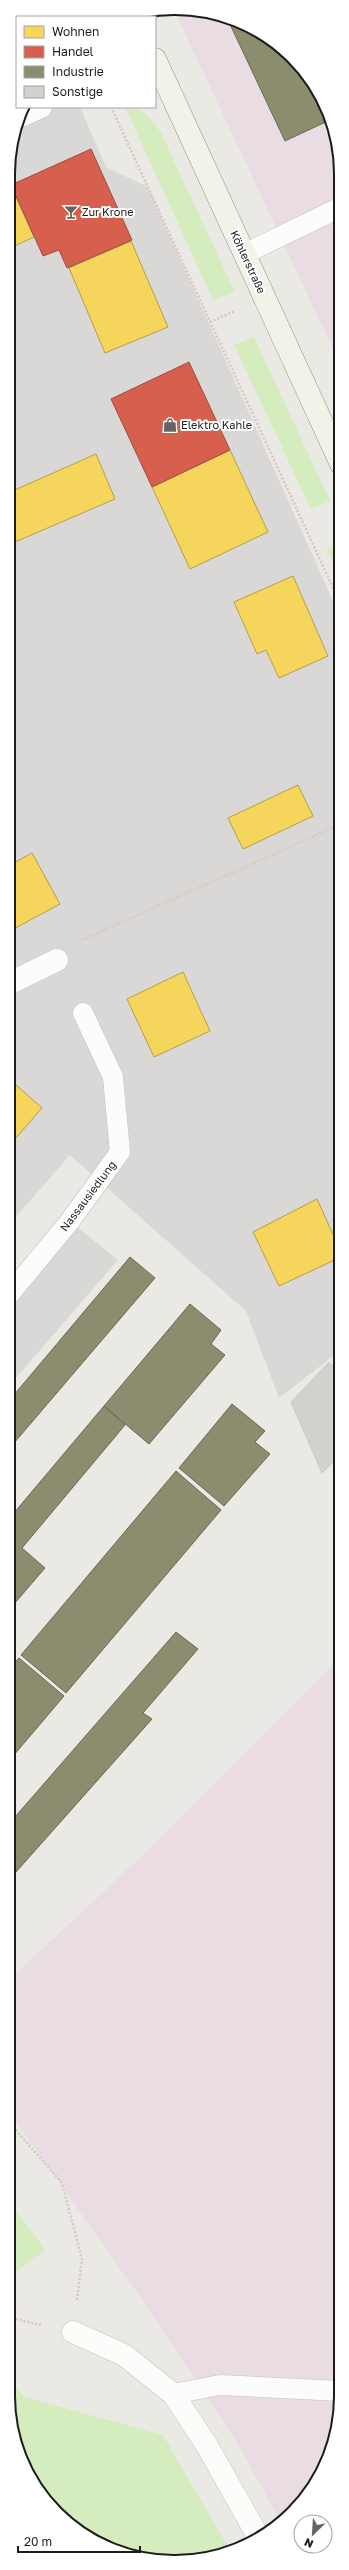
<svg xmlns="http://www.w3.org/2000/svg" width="349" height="2570" font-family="'Golos Text',sans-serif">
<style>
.residential{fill:#d9d8d6}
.industrial{fill:#e9dce3}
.grass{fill:#d5ecbf}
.homes{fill:#f6d55c;stroke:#b59e49}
.shops{fill:#d6604d;stroke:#9e4c3e}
.industry{fill:#8c8c6e;stroke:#6a6a55}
.building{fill:#d3d1cc;stroke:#cecac5}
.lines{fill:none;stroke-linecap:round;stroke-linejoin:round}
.lane-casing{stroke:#c3c2c0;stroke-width:21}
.street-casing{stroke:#c3c2c0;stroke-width:23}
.secondary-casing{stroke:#91957c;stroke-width:23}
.path{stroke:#d7c8c3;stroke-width:2.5;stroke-dasharray:2 2;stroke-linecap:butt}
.lane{stroke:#fcfcfb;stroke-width:20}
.street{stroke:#fcfcfb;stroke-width:22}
.secondary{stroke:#f2f3e8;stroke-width:22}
.labels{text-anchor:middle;stroke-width:4;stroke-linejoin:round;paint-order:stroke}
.poi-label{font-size:11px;fill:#1c1c1c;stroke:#fff;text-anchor:start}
.street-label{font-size:11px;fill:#1c1c1c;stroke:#fff}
.rim{fill:none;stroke:#1c1c1c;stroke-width:2}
</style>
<rect width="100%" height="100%" fill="#eae9e4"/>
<path class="residential" d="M24 107H80L106 167 148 187 341 619V1350L279 1398 246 1311 70 1155 8 1226V163Z
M70 1221 118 1260 8 1387V1296Z"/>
<path class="industrial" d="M186 8 248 25 292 57 328 111 341 164V366L174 10Z
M341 1657V2407L324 2469 281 2522 235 2439 143 2301 8 2110V1981L144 1854Z"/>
<path class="grass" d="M125 107C142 107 152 119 161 133L235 292 213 300Z
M254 337 330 501 311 509 234 345Z
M341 544V579L327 550Z
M8 2199 45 2250 8 2278Z
M8 2375 24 2397 163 2435 231 2552 164 2562 101 2545 57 2513 21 2459 8 2396Z"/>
<path class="homes" d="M11 186 34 237 8 249V187Z
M131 241 168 327 105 353 69 268Z
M230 450 268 532 190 569 152 487Z
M96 454 115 499 15 542 8 526V493Z
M293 576 328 656 279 678 266 650 257 654 234 602Z
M298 785 313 816 243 849 228 818Z
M32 853 60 904 8 932V866Z
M183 972 210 1031 154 1057 127 999Z
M8 1078 42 1108 8 1147Z
M317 1199 341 1252V1257L279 1286 253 1232Z"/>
<path class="shops" d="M91 149 132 240 67 268 59 250 43 256 11 185Z
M189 362 230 450 152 487 111 399Z"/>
<path class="industry" d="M228 20 248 25 292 57 328 111 330 120 285 141Z
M130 1257 155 1278 8 1450V1402Z
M190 1304 221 1330 211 1344 225 1355 149 1444 104 1406Z
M232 1404 265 1431 255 1442 270 1454 224 1506 179 1468Z
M104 1406 125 1425 22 1548 45 1568 8 1611V1520Z
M176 1471 221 1510 66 1693 21 1655Z
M176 1632 198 1649 143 1713 152 1719 8 1881V1825Z
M19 1658 64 1696 8 1762V1670Z"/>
<path class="building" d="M329 1362 341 1374V1455L322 1473 291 1402Z"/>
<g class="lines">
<defs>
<path id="lane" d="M244 254 341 207
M8 1296 70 1221 120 1152 113 1077 83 1013
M173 2394 220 2385 341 2391"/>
<path id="street" d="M21 116 41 107
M8 984 57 960
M73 2332 124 2355 173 2394 206 2444 258 2536"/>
<path id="secondary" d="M135 15 136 17
M155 59 341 464"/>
</defs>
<use href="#lane" class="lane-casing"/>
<use href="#street" class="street-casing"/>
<use href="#secondary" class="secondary-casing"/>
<path class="path" d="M111 107 341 605
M210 322 235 311
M82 940 341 824
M8 2121 62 2183 82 2259 77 2300
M8 2317 41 2325"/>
<use href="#lane" class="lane"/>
<use href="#street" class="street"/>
<use href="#secondary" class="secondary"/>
</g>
<defs>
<symbol id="bar-bare" viewBox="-9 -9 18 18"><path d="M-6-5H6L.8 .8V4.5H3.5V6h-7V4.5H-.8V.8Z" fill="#646462" stroke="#fff" stroke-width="2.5" paint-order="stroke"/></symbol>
<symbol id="shop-bare" viewBox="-9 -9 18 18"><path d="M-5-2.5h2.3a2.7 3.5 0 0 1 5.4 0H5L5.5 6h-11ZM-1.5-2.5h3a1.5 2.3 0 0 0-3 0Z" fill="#646462" stroke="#fff" stroke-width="2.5" paint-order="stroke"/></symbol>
</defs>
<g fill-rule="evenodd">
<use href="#bar-bare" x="61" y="202" width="20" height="20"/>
<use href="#shop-bare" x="160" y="415" width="20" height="20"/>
</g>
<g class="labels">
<g class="poi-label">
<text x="82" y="216">Zur Krone</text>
<text x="181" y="429">Elektro Kahle</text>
</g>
<g class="street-label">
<text transform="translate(248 262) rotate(65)" y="4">Köhlerstraße</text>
<text transform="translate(88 1196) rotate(-53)" y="4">Nassausiedlung</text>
</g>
</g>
<path d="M0 0H349V2570H0ZM174 15H175A159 159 0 0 1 334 174V2396A159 159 0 0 1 175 2555H174A159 159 0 0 1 15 2396V174A159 159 0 0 1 174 15Z" fill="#fff" fill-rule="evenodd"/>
<path class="rim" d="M174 15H175A159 159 0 0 1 334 174V2396A159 159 0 0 1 175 2555H174A159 159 0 0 1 15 2396V174A159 159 0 0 1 174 15Z"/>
<rect x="16" y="16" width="140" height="92" fill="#ffffff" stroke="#a4a4a4"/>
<rect x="24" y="26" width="20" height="12" fill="#f6d55c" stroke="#a4a4a4"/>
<text x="52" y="36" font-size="12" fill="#1c1c1c">Wohnen</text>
<rect x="24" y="46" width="20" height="12" fill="#d6604d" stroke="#a4a4a4"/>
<text x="52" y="56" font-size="12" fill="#1c1c1c">Handel</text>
<rect x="24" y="66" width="20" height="12" fill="#8c8c6e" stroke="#a4a4a4"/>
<text x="52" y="76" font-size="12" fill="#1c1c1c">Industrie</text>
<rect x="24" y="86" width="20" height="12" fill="#d3d1cc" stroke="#a4a4a4"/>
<text x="52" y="96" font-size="12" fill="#1c1c1c">Sonstige</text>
<g transform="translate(313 2534) rotate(205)"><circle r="19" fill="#ffffff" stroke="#a4a4a4"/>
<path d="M0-3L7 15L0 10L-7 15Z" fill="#646462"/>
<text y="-6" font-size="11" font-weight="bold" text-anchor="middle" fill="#1c1c1c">N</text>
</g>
<path d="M18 2546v6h122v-6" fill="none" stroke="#1c1c1c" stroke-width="2"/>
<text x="24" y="2546" font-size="12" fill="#1c1c1c" stroke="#ffffff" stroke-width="3" paint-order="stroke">20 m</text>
</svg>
